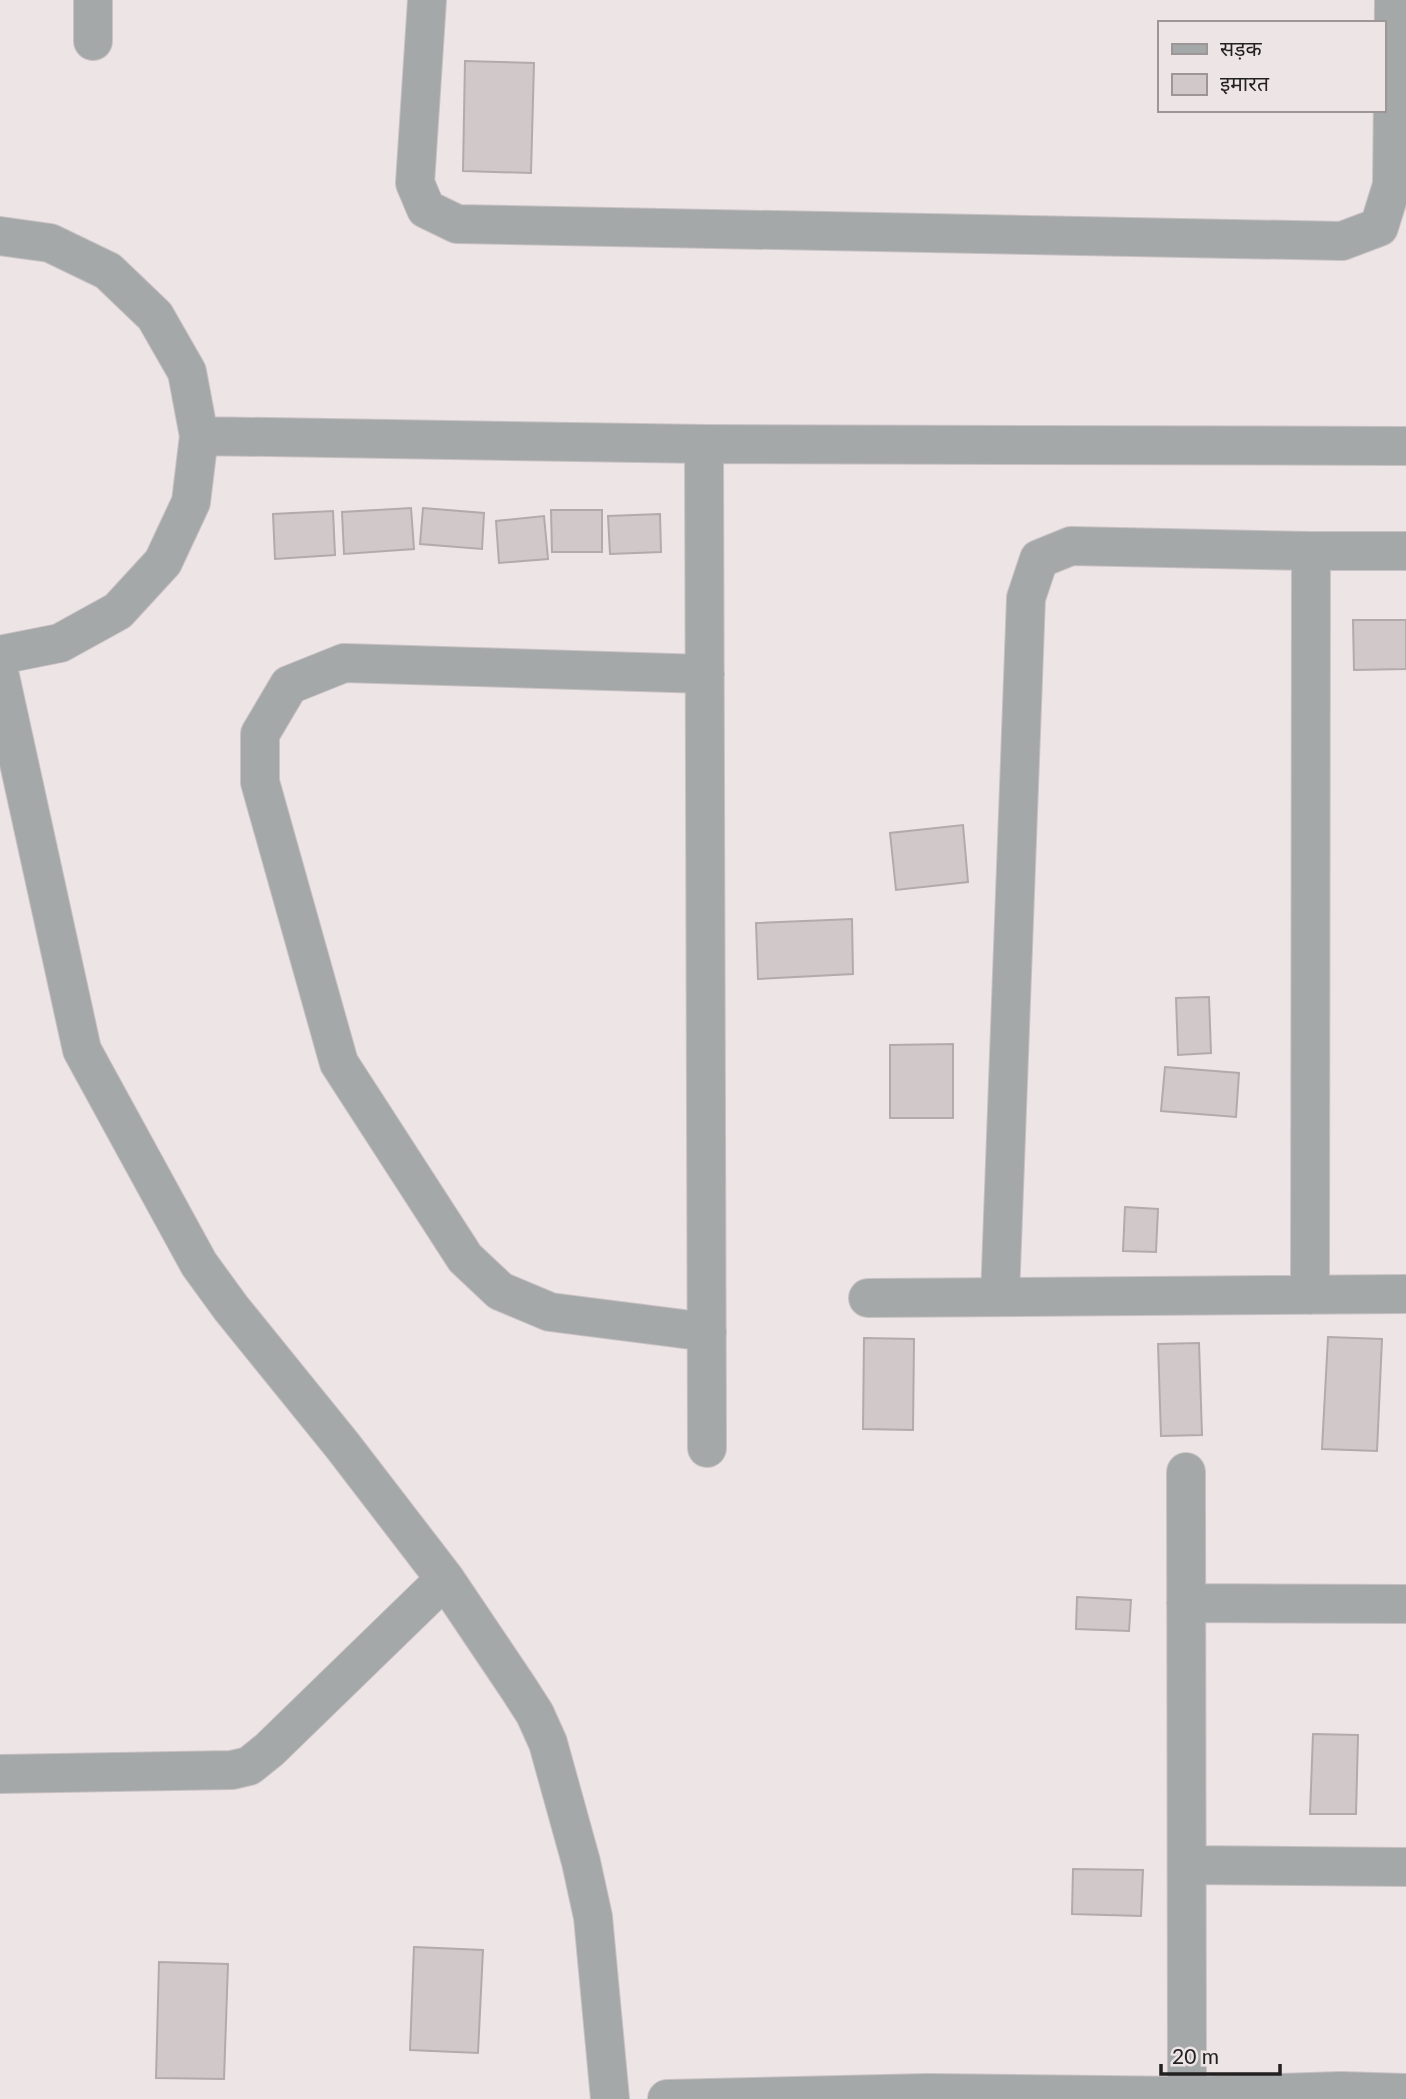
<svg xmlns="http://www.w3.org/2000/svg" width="1406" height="2099" font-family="Lato,'Noto Sans Devanagari',sans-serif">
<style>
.building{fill:#d1c8ca;stroke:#b3aaac;stroke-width:2}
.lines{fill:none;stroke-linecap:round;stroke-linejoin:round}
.minor-casing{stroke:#c9c1c3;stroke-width:40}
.minor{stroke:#a4a8a8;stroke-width:38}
</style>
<rect width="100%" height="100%" fill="#ede4e6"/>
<path class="building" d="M465 61 534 63 531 173 463 171Z
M411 508 414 549 344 554 342 512Z
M423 508 484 513 482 549 420 544Z
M551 510H602V552H552Z
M333 511 335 555 275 559 273 514Z
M660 514 661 552 610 554 608 516Z
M544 516 548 559 499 563 496 521Z
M1353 620H1406V669L1354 670Z
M963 825 968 882 896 890 890 833Z
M852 919 853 974 758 979 756 923Z
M1209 997 1211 1053 1178 1055 1176 998Z
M953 1044V1118H890V1045Z
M1165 1067 1239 1073 1236 1117 1161 1111Z
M1125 1207 1158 1209 1156 1252 1123 1251Z
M1328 1337 1382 1339 1377 1451 1322 1449Z
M864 1338 914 1339 913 1430 863 1429Z
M1199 1343 1202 1435 1161 1436 1158 1344Z
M1077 1597 1131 1600 1129 1631 1076 1629Z
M1313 1734 1358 1735 1356 1814H1310Z
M1073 1869 1143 1870 1141 1916 1072 1914Z
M414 1947 483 1950 478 2053 410 2050Z
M159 1962 228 1964 224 2079 156 2078Z"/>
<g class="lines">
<defs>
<path id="minor" d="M93 0V41
M427 0 415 183 426 209 457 224 1342 241 1379 227 1392 185 1394 0
M0 236 50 243 108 271 155 316 187 372 199 436 191 502 163 562 118 611 60 643 0 655
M199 436 704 444 1406 446
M704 444 707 1448
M705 674 344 663 289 685 260 734V782L339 1063 465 1258 500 1291 550 1312 707 1332
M0 676 82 1050 199 1264 231 1308 342 1445 445 1579 519 1689 535 1714 548 1743 581 1862 593 1917 610 2099
M1310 1295 1311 551
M1000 1297 1026 598 1039 559 1071 546 1311 551H1406
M868 1298 1406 1294
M1186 1472 1187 2096
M1186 1603 1406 1604
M0 1774 232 1770 249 1766 269 1750 445 1579
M1188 1865 1406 1867
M667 2099 928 2093 1187 2096 1341 2091 1406 2093"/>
</defs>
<use href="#minor" class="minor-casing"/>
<use href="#minor" class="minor"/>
</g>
<rect x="1158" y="21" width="228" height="91" fill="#ede4e6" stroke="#9c9697" stroke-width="2"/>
<rect x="1172" y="44" width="35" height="10" fill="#a4a8a8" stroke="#9c9697" stroke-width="2"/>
<text x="1220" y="56" font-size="21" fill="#232021">सड़क</text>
<rect x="1172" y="74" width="35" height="21" fill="#d1c8ca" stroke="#9c9697" stroke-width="2"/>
<text x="1220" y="91" font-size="21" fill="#232021">इमारत</text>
<path d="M1161 2064v10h119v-10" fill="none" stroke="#232021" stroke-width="3.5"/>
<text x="1172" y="2064" font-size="21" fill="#232021" stroke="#ede4e6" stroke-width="5" paint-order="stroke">20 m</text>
</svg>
